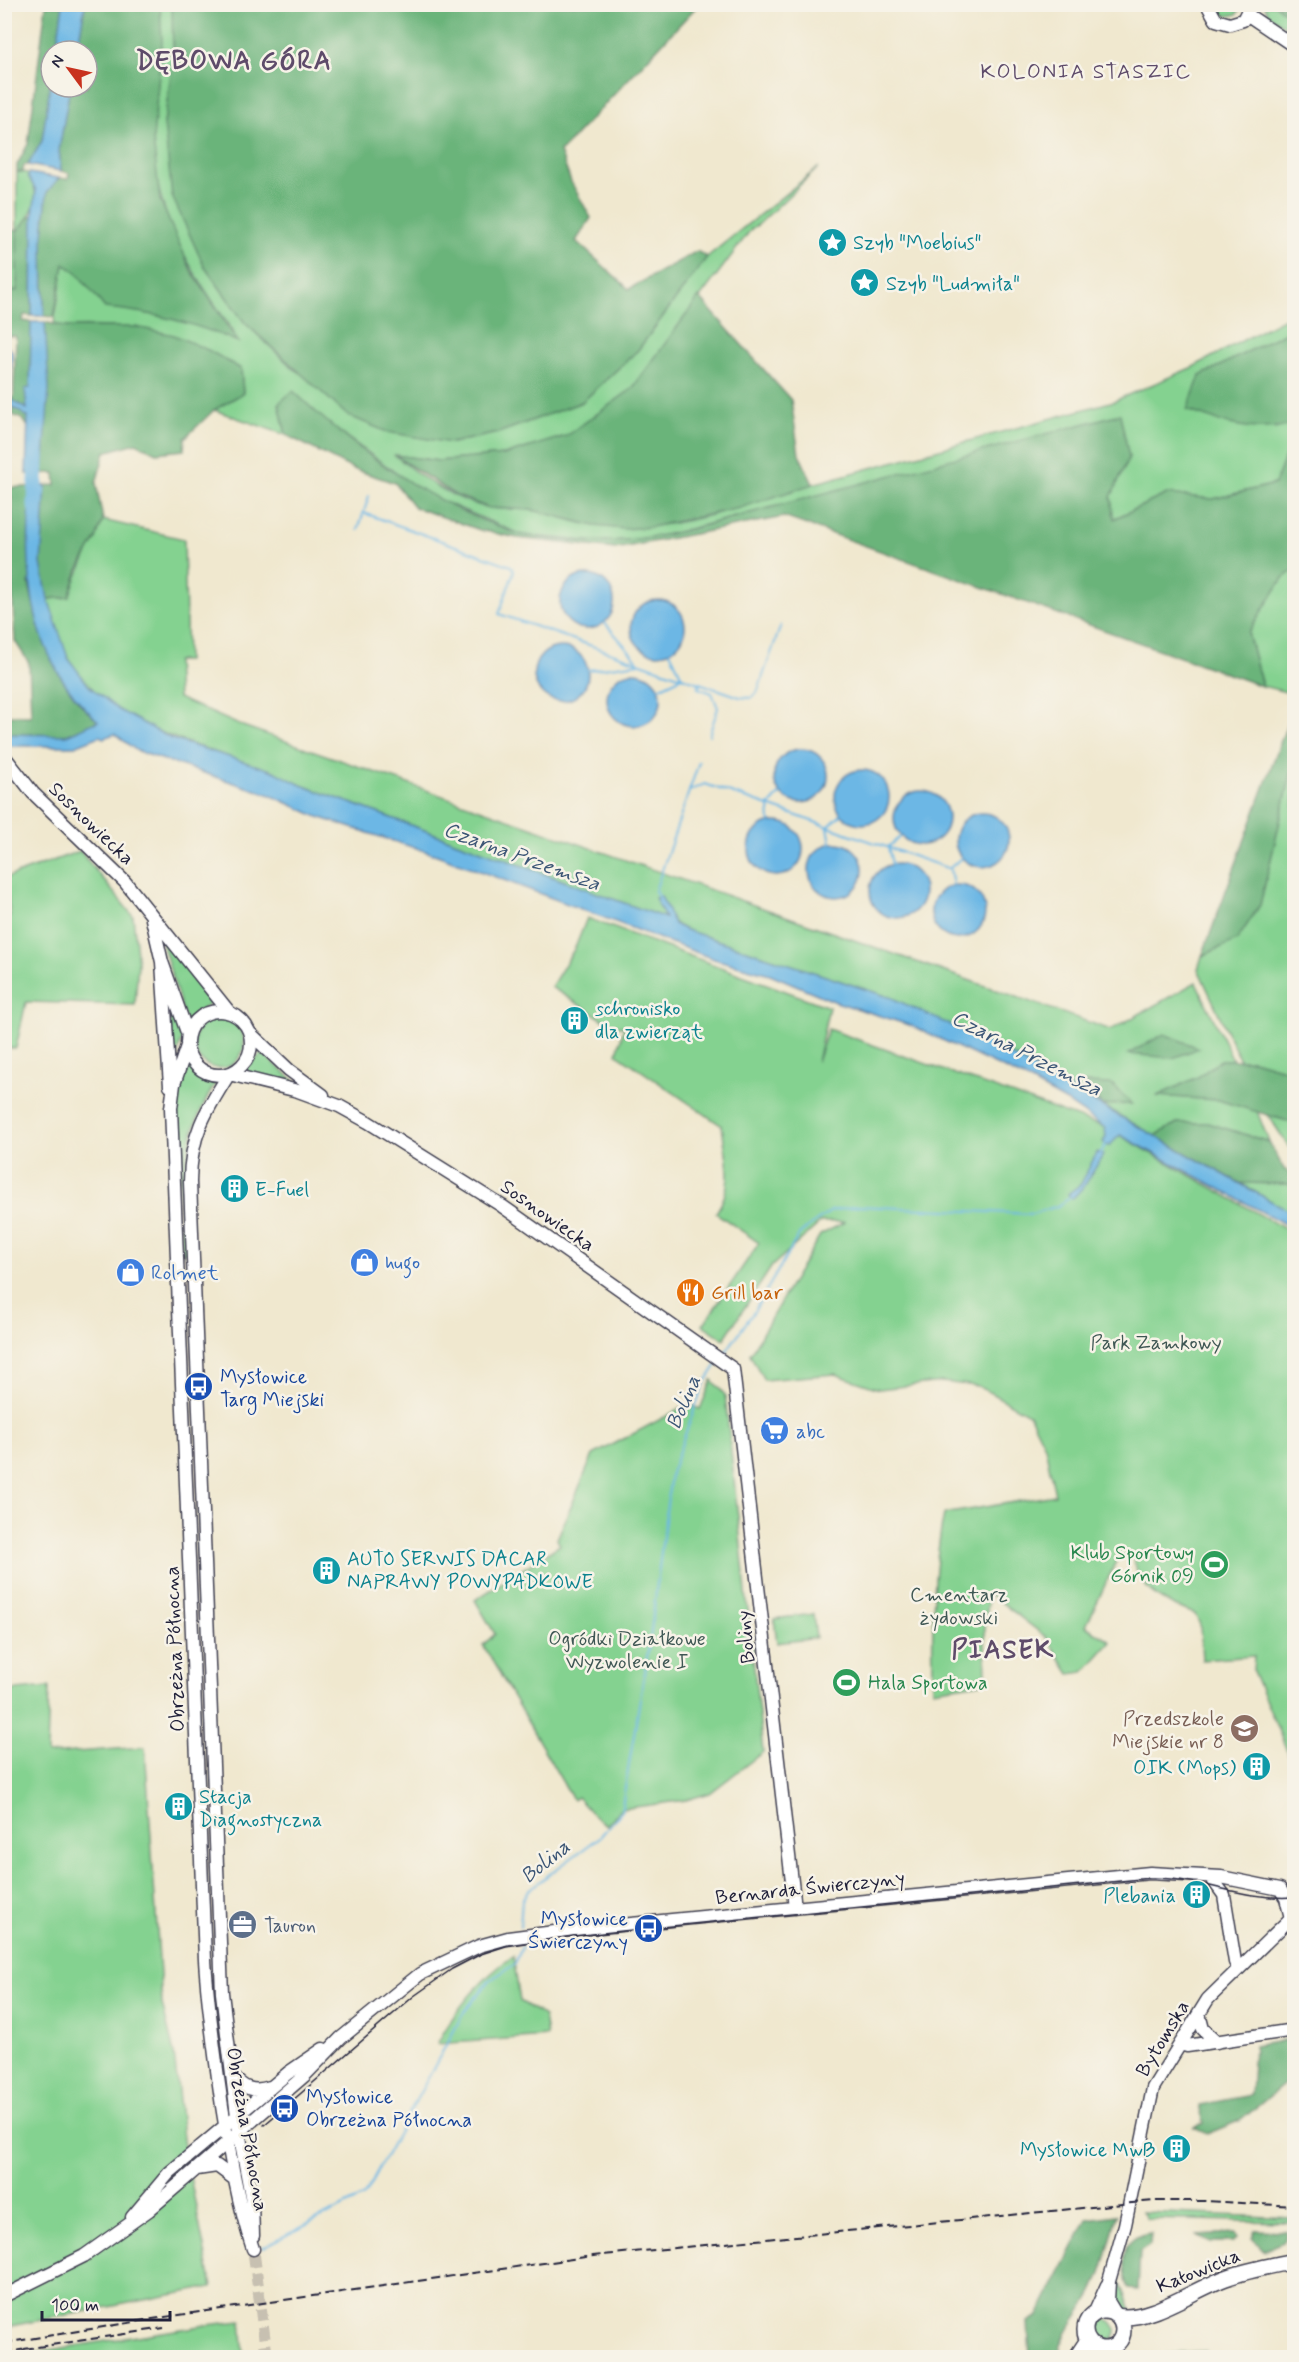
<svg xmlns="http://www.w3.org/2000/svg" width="1299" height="2362" font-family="Mynerve,sans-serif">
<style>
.green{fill:#84d290;stroke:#537a66;stroke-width:1.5}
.forest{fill:#6bb47a;stroke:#466b5a;stroke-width:1.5}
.water{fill:#6cb7e5;stroke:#476c90;stroke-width:1.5}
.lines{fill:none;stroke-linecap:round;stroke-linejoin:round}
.stream{stroke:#6cb7e5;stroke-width:2}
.river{stroke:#6cb7e5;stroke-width:15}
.tertiary-tunnel{stroke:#c7c0b1;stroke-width:12;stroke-dasharray:12 6;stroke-linecap:butt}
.tertiary-casing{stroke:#414051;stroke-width:15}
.primary-casing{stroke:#414051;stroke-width:18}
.tertiary{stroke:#fff;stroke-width:12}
.primary{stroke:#fff;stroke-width:15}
.tram{stroke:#22223b;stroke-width:1.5}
.rail{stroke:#22223b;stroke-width:2;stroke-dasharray:9 4.5;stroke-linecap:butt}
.labels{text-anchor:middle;stroke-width:5;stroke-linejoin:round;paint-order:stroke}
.culture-label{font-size:20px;fill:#0d838f;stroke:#f7f3e8;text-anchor:start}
.street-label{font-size:20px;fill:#22223b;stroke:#f7f3e8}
.shop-label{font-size:20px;fill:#366cbe;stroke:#f7f3e8;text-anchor:start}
.food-label{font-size:20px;fill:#c56008;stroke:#f7f3e8;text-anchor:start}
.park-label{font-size:20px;fill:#3f5754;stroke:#f7f3e8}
.transit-label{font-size:20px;fill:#164399;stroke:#f7f3e8;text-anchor:start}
.leisure-label{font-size:20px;fill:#27864d;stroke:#f7f3e8;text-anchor:end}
.education-label{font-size:20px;fill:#785e54;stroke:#f7f3e8;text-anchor:end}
.service-label{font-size:20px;fill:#4e5e75;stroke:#f7f3e8;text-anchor:start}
.neighbourhood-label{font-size:21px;letter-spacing:1.5px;fill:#5e4b6a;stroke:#f7f3e8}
.water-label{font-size:21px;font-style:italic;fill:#3c5676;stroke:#f7f3e8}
.district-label{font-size:26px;font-weight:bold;letter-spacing:1.5px;fill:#5e4b6a;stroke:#f7f3e8}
</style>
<rect width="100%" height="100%" fill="#f7f3e8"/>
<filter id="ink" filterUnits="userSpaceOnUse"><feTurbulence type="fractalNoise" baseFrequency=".0167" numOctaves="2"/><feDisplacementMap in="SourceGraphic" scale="12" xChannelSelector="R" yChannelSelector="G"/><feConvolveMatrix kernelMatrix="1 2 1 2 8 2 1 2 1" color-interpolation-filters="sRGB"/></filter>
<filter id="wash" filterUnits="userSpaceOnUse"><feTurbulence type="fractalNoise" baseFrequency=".008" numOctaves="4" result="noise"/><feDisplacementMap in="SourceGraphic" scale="24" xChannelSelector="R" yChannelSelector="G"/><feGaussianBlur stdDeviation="1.35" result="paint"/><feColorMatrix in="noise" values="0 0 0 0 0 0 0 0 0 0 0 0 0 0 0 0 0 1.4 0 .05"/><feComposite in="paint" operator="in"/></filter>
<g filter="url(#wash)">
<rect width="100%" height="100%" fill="#f0e8cf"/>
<path class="green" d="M160 5H172L174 11 173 60 164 124 204 266 245 323 294 369 452 443 498 433 582 402 638 350 707 257 819 167 758 225 752 228 632 389 566 436 504 455 439 461 395 455C419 477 457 502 490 508 503 510 518 508 531 510 554 513 575 524 598 526 656 534 725 513 780 493L1114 401 1193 367 1294 313V328L1200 376 1275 429 1294 424V451L1287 453 1275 484 1213 499 1167 494 1113 519 1111 497 1129 457 819 495 654 538 597 542 522 535 426 494 327 423 294 392 279 403 286 435 214 410 243 393 241 369C174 329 141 325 64 327L54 323 64 264 77 273 105 307C151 312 194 322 237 341L233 331C191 270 152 214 153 136 154 92 162 49 160 5Z
M1215 5H1243L1237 14C1227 18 1219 15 1215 5Z
M1264 5H1276L1294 20V33L1268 14Z
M17 172 29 173 28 177C44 196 32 215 17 231V292L5 290 4 232 17 230Z
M103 520 184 539 187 661H176L178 698 237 724 1111 1030 1196 982 1233 1060H1221L1198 1077 1158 1096 1218 1100 1257 1111 1269 1142 1208 1123H1177L1155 1136 1036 1067 892 998 686 930 665 918 301 785C224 746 117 740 69 659 58 642 53 618 48 599L69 597C78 569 93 547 103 520Z
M1294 570V694L1262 686 1248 633 1283 578Z
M1294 762V1072L1253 1060H1240L1198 969 1202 956 1237 940 1260 905Z
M80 851 133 916 138 963 135 1005 26 1002 16 1048H5L4 918 10 916 5 878Z
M587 918 829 1007 817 1062 828 1029 1107 1128 1294 1234V1767L1253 1671 1254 1656 1202 1660 1200 1625 1195 1614C1164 1602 1140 1594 1133 1557L1119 1555 1086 1626 1111 1642 1084 1672 1070 1674 1046 1637 989 1593 985 1626 986 1682 933 1690C932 1629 932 1573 944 1514L1055 1495 1045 1446 1029 1414 978 1386 941 1382 879 1389 835 1374 764 1380 750 1354 820 1235 845 1222H821L772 1266 724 1339 703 1325 759 1243 716 1213C736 1181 726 1161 722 1126L617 1054 624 1027 610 1024 551 987 575 948Z
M162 934 216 998 186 1023 160 936Z
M172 1007 182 1039 173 1065 169 1008Z
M194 1043a25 25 0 1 1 50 0a25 25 0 1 1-50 0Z
M262 1053 298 1084 241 1073Z
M186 1061 199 1074 217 1081C178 1142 185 1183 188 1252L182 1254 177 1100Z
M1268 1115 1294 1123V1149L1289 1147Z
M1240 1183 1294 1184V1214L1292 1213Z
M712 1380 725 1395 763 1752 710 1793 686 1800 621 1809 607 1825 596 1818 577 1797 573 1800 483 1645 495 1634 475 1600 560 1545 557 1539 593 1455 689 1404 700 1409Z
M813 1614 816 1638 777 1643 774 1619Z
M49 1687 47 1754 145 1747 162 2004 174 2053 184 2147 212 2287 5 2327V1691Z
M513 1956 520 2001 544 2016 547 2036 437 2044C456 2008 479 1980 513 1956Z
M1142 2212 1294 2218V2247L1290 2222 1147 2219Z
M1119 2279 1131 2310C1111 2309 1115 2293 1119 2279Z
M1092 2331a12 12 0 1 1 24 0a12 12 0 1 1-24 0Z
M241 2321 244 2357H6L207 2325Z
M1206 2352V2357H1165V2354Z"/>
<path class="forest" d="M46 5H63L56 51H51V80L42 141 28 165H24L23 171 17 172V165L28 144Z
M85 5H160L162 42 153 139 160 200 191 270 238 342C195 323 152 312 105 308L77 273 64 264 54 317 44 316 43 235 47 192 59 178 68 179 69 173 61 171 59 150 70 87H87V51H77Z
M172 5H698L560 152 571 182 591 218 576 241 629 289 697 251 707 257 638 350 582 402 498 433 451 443 387 432 347 415 245 323 204 266 172 196 164 124 173 60Z
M1276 5H1294V20Z
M33 214 32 316 24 315 23 321 31 322V339L45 342V322L64 327H136L174 335 210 351 241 369 243 393 214 410 185 438 184 450 156 453 136 443 105 452 96 483 103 520 96 539 78 570 69 597 48 599 29 583C39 634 57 687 98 721L67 735 5 734V719L10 715 31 716 29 663 15 641 11 572 12 499 5 488 56 485 55 473 26 474 33 433 22 419 13 415 16 338 15 336H5V290L17 291V231Z
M699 297 791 400 799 454 813 484 740 508 651 527 624 529 595 526 532 510 489 508 455 495 394 455 439 461 504 455 566 436 632 389Z
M1294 328V424C1253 434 1225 424 1187 410L1200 376Z
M293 391C350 445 412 491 485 521 498 525 511 533 524 535 579 545 633 543 687 530L1120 414 1129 457 1111 497 1114 519 1167 494 1213 499 1275 484 1287 452 1294 451V570L1283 578 1248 633 1262 686 784 517 615 549 517 538 480 530 414 507 395 483 353 469 286 435 279 403Z
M1289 719 1294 733V762L1260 905 1237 940 1202 956Z
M1164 1034 1199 1048 1173 1058 1128 1054Z
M1221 1060H1253L1294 1072V1123L1218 1100 1157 1096 1198 1077Z
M1084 1083 1112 1084 1132 1104 1102 1105Z
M1177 1123H1208L1269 1142 1284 1169 1294 1175V1184L1240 1183 1155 1136Z
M1294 2039V2076L1241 2120 1207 2134 1194 2128 1204 2123 1199 2105 1251 2095 1254 2046Z
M1117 2215C1110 2241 1105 2267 1093 2292 1081 2315 1062 2331 1058 2357H1030L1028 2322 1038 2316 1087 2219Z
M1255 2230 1287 2231 1285 2241 1264 2250 1252 2238Z
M1151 2233 1150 2245 1140 2252 1138 2290 1129 2289C1120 2265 1119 2236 1151 2233Z
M1235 2233 1238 2237 1233 2242H1211L1196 2235Z"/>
<path class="water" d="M63 5H85L77 51H56Z
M51 80V87H70L59 150 61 171 28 165 42 141Z
M29 173 59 178 47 192 43 235 44 316H32L33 214 36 190 28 177Z
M31 322H45L49 389 43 473H26L28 417 5 402 4 343 12 351 10 399 27 409 25 389 30 388Z
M31 486H46L41 563 48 599 68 658 89 686 119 710 172 739 274 771 301 785 665 918 655 898 661 896 674 924 686 930 892 998 989 1043 1294 1214V1229L1120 1135 1109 1146 1103 1142 1106 1137 1105 1128 1067 1102 1024 1078 912 1026 836 1002 770 974 714 959 437 855 318 817 268 794 137 751 115 734 103 738 100 736 75 746H7L5 734 67 735 98 721C27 657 24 576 31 486Z
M560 602a27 27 0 1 1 54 0a27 27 0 1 1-54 0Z
M631 627a27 27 0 1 1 54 0a27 27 0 1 1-54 0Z
M534 674a27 27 0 1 1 54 0a27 27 0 1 1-54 0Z
M607 699a27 27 0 1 1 54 0a27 27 0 1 1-54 0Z
M774 776a27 27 0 1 1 54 0a27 27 0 1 1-54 0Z
M835 797a27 27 0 1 1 54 0a27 27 0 1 1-54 0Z
M894 818a27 27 0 1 1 54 0a27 27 0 1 1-54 0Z
M955 840a27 27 0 1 1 54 0a27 27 0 1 1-54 0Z
M749 849a27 27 0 1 1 54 0a27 27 0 1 1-54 0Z
M809 870a27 27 0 1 1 54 0a27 27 0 1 1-54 0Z
M870 891a27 27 0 1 1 54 0a27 27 0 1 1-54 0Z
M931 912a27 27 0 1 1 54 0a27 27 0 1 1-54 0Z
M1097 1152 1103 1155 1085 1185 1072 1199 1068 1194 1081 1184Z"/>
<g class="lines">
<path class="stream" d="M364 513 511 566 514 571 499 614 740 697 751 698 757 693 781 625
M358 530 369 496
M605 623 638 661
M588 670 639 663
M700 684 698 688 712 693 718 708 709 735
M659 688 682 677 670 652
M689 791 705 784 950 869
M770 822 769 806 780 794
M831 843 828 827 841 815
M892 864 888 847 900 837
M950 868 961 858
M950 869 953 885
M659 898 655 891 699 762
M1100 1155 1107 1142
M723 1356 755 1310 800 1233 831 1211 858 1206 1032 1214 1058 1206 1071 1197
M520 1927 522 1900 528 1890 600 1837 621 1812 650 1639 671 1473 703 1386 718 1363
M263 2247 364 2196 464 2012 490 1980 515 1964 522 1947"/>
<path class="river" d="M35 506 37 455"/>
</g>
</g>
<g filter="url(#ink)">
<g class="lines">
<path class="tertiary-tunnel" d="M254 2255 267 2358"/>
<defs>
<path id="tertiary" d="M1207 4 1216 20 1230 24 1243 20 1251 4
M1248 15 1294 46
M4 756 33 793 125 882 230 1013
M152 919 162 962 188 1035
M162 962 170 1086
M187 1043a32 32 0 1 1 64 0a32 32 0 1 1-64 0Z
M250 1033 289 1070 323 1095
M187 1046 174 1084 171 1108 205 1960C208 2009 215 2057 222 2106 230 2155 237 2201 253 2249
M229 1074C205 1112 190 1136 190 1182L222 1993 239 2132 252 2201 253 2236
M229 1074 298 1091 339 1106 368 1122 502 1206 733 1369 795 1908
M1211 1877 1224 1895 1235 1962 1238 1968
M1199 2014 1203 2029 1217 2042
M1180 2044 1187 2046 1294 2030
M232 2075C242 2088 253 2093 270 2087
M197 2169 217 2166 233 2178
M132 2217 169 2173 288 2073 323 2049
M4 2296 84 2256 149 2210 304 2076 341 2038 420 1974 479 1946 508 1938 570 1930 1150 1873 1221 1877 1280 1889 1286 1898 1291 1918 1208 1999 1153 2088 1125 2225 1109 2281 1108 2301 1117 2316
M1094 2314 1107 2285"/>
<path id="primary" d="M1085 2330a19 19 0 1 1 38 0a19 19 0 1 1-38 0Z
M1117 2316C1148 2323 1194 2289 1226 2278 1248 2270 1271 2266 1294 2261
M1076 2358 1088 2340"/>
</defs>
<use href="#tertiary" class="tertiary-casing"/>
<use href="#primary" class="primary-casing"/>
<use href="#tertiary" class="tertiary"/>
<use href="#primary" class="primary"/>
<path class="tram" d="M264 2125 414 1996 452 1969 481 1954 506 1946 573 1936 1150 1878C1199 1877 1244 1901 1294 1897"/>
<path class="rail" d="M4 2343 165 2317 593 2256 1153 2201H1204L1294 2206
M24 2349 164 2328
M4 2353 31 2348"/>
</g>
</g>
<defs>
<symbol id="sight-disc" viewBox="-11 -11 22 22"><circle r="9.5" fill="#0f9aa8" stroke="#f7f3e8"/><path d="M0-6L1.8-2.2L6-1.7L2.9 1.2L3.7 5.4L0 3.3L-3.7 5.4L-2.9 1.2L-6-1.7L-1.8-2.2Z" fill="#fff"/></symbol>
<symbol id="building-disc" viewBox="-11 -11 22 22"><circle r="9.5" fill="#0f9aa8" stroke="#f7f3e8"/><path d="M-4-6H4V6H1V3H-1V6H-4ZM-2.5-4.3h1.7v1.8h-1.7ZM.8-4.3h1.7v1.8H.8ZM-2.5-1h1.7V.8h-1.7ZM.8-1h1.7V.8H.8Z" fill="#fff"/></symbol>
<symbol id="shop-disc" viewBox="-11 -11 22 22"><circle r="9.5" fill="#3f7fe0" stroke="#f7f3e8"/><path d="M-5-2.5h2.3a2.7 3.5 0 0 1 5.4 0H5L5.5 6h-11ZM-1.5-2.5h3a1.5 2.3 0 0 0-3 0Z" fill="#fff"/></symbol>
<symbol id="restaurant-disc" viewBox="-11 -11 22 22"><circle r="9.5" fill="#e8710a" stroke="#f7f3e8"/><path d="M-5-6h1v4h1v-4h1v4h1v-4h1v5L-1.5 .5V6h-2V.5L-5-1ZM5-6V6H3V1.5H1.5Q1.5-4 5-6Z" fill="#fff"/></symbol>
<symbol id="bus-disc" viewBox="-11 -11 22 22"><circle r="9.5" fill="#1a4fb4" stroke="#f7f3e8"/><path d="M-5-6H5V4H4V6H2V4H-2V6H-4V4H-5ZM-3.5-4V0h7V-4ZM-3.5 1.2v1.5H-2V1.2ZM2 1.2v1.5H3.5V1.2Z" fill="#fff"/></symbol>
<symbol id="supermarket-disc" viewBox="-11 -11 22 22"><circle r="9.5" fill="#3f7fe0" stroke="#f7f3e8"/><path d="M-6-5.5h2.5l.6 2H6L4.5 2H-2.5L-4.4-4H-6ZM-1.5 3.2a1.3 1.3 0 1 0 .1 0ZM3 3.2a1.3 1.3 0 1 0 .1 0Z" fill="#fff"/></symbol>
<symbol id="stadium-disc" viewBox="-11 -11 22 22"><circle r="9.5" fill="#2e9e5b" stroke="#f7f3e8"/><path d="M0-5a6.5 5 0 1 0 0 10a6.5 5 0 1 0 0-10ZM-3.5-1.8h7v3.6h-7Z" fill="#fff"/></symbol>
<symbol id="school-disc" viewBox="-11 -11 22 22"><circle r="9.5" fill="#8d6e63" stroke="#f7f3e8"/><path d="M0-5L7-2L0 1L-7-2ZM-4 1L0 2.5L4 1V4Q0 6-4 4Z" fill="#fff"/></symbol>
<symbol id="office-disc" viewBox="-11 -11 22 22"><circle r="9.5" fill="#5c6f8a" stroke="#f7f3e8"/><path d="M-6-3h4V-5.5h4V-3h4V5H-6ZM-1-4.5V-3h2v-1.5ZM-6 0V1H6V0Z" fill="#fff"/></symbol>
</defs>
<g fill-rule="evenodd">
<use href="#sight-disc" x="816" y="226" width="33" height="33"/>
<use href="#sight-disc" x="848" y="266" width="33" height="33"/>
<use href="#building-disc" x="558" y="1004" width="33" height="33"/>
<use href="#building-disc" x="218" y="1172" width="33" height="33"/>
<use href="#shop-disc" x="348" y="1246" width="33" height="33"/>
<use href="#shop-disc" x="114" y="1256" width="33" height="33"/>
<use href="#restaurant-disc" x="674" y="1276" width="33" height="33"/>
<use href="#bus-disc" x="182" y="1370" width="33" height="33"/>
<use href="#supermarket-disc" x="758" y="1414" width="33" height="33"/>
<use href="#stadium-disc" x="1198" y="1548" width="33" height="33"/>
<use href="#building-disc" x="310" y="1554" width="33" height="33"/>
<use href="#stadium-disc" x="830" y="1666" width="33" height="33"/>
<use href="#school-disc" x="1228" y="1712" width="33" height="33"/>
<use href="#building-disc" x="1240" y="1750" width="33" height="33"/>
<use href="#building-disc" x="162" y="1790" width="33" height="33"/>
<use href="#building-disc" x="1180" y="1878" width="33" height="33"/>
<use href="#office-disc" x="226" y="1908" width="33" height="33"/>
<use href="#bus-disc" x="632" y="1912" width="33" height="33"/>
<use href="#bus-disc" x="268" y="2092" width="33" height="33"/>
<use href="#building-disc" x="1160" y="2132" width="33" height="33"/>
</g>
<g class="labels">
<g class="culture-label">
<text x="853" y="249">Szyb "Moebius"</text>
<text x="886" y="290">Szyb "Ludmiła"</text>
<text x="595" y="1015">schronisko<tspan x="595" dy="23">dla zwierząt</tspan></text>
<text x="255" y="1196">E-Fuel</text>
<text x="347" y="1565">AUTO SERWIS DACAR<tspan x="347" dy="23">NAPRAWY POWYPADKOWE</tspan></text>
<text x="1236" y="1774" text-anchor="end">OIK (Mops)</text>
<text x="199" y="1803">Stacja<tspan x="199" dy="23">Diagnostyczna</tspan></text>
<text x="1176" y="1902" text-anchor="end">Plebania</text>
<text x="1155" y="2156" text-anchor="end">Mysłowice MwB</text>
</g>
<g class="street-label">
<text transform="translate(92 823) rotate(44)" y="7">Sosnowiecka</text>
<text transform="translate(548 1215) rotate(35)" y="7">Sosnowiecka</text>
<text transform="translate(745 1637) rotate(-96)" y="7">Boliny</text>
<text transform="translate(174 1649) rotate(-92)" y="7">Obrzeżna Północna</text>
<text transform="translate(810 1887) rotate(-6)" y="7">Bernarda Świerczyny</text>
<text transform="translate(1162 2038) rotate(-59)" y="7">Bytomska</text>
<text transform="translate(248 2129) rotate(80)" y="7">Obrzeżna Północna</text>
<text transform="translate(1198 2270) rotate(-22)" y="7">Katowicka</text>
</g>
<g class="shop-label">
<text x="385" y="1269">hugo</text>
<text x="151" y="1279">Rolmet</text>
<text x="796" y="1438">abc</text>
</g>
<g class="food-label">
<text x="711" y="1299">Grill bar</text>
</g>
<g class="park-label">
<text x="1156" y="1349">Park Zamkowy</text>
<text x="959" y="1601">Cmentarz<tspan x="959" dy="23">żydowski</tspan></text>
<text x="627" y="1645">Ogródki Działkowe<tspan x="627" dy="23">Wyzwolenie I</tspan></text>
</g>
<g class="transit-label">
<text x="220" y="1383">Mysłowice<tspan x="220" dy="23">Targ Miejski</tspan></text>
<text x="628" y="1925" text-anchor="end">Mysłowice<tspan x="628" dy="23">Świerczyny</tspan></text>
<text x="306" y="2103">Mysłowice<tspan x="306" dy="23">Obrzeżna Północna</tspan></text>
</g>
<g class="leisure-label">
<text x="1194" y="1559">Klub Sportowy<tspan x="1194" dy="23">Górnik 09</tspan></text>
<text x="868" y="1689" text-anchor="start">Hala Sportowa</text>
</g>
<g class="education-label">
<text x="1224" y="1725">Przedszkole<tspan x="1224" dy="23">Miejskie nr 8</tspan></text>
</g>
<g class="service-label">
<text x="264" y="1932">Tauron</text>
</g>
<g class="neighbourhood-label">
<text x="1086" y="78">KOLONIA STASZIC</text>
</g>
<g class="water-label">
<text transform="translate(522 856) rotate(20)" y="7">Czarna Przemsza</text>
<text transform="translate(1027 1053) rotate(27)" y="7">Czarna Przemsza</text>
<text transform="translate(683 1402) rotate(-67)" y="7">Bolina</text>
<text transform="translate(545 1861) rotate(-39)" y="7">Bolina</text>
</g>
<g class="district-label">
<text x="234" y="69">DĘBOWA GÓRA</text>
<text x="1003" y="1658">PIASEK</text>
</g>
</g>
<rect width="1299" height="2362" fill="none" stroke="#f7f3e8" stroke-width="24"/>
<g transform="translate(69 69) rotate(303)"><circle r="28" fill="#f7f3e8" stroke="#a29fa3" stroke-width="1.5"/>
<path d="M0-4.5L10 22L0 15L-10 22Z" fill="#c8321e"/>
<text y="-9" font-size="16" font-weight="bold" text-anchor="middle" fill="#22223b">N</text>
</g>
<path d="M42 2311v9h128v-9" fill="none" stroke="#22223b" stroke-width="3"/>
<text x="51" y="2311" font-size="18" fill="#22223b" stroke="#f7f3e8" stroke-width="4.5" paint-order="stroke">100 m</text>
</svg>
